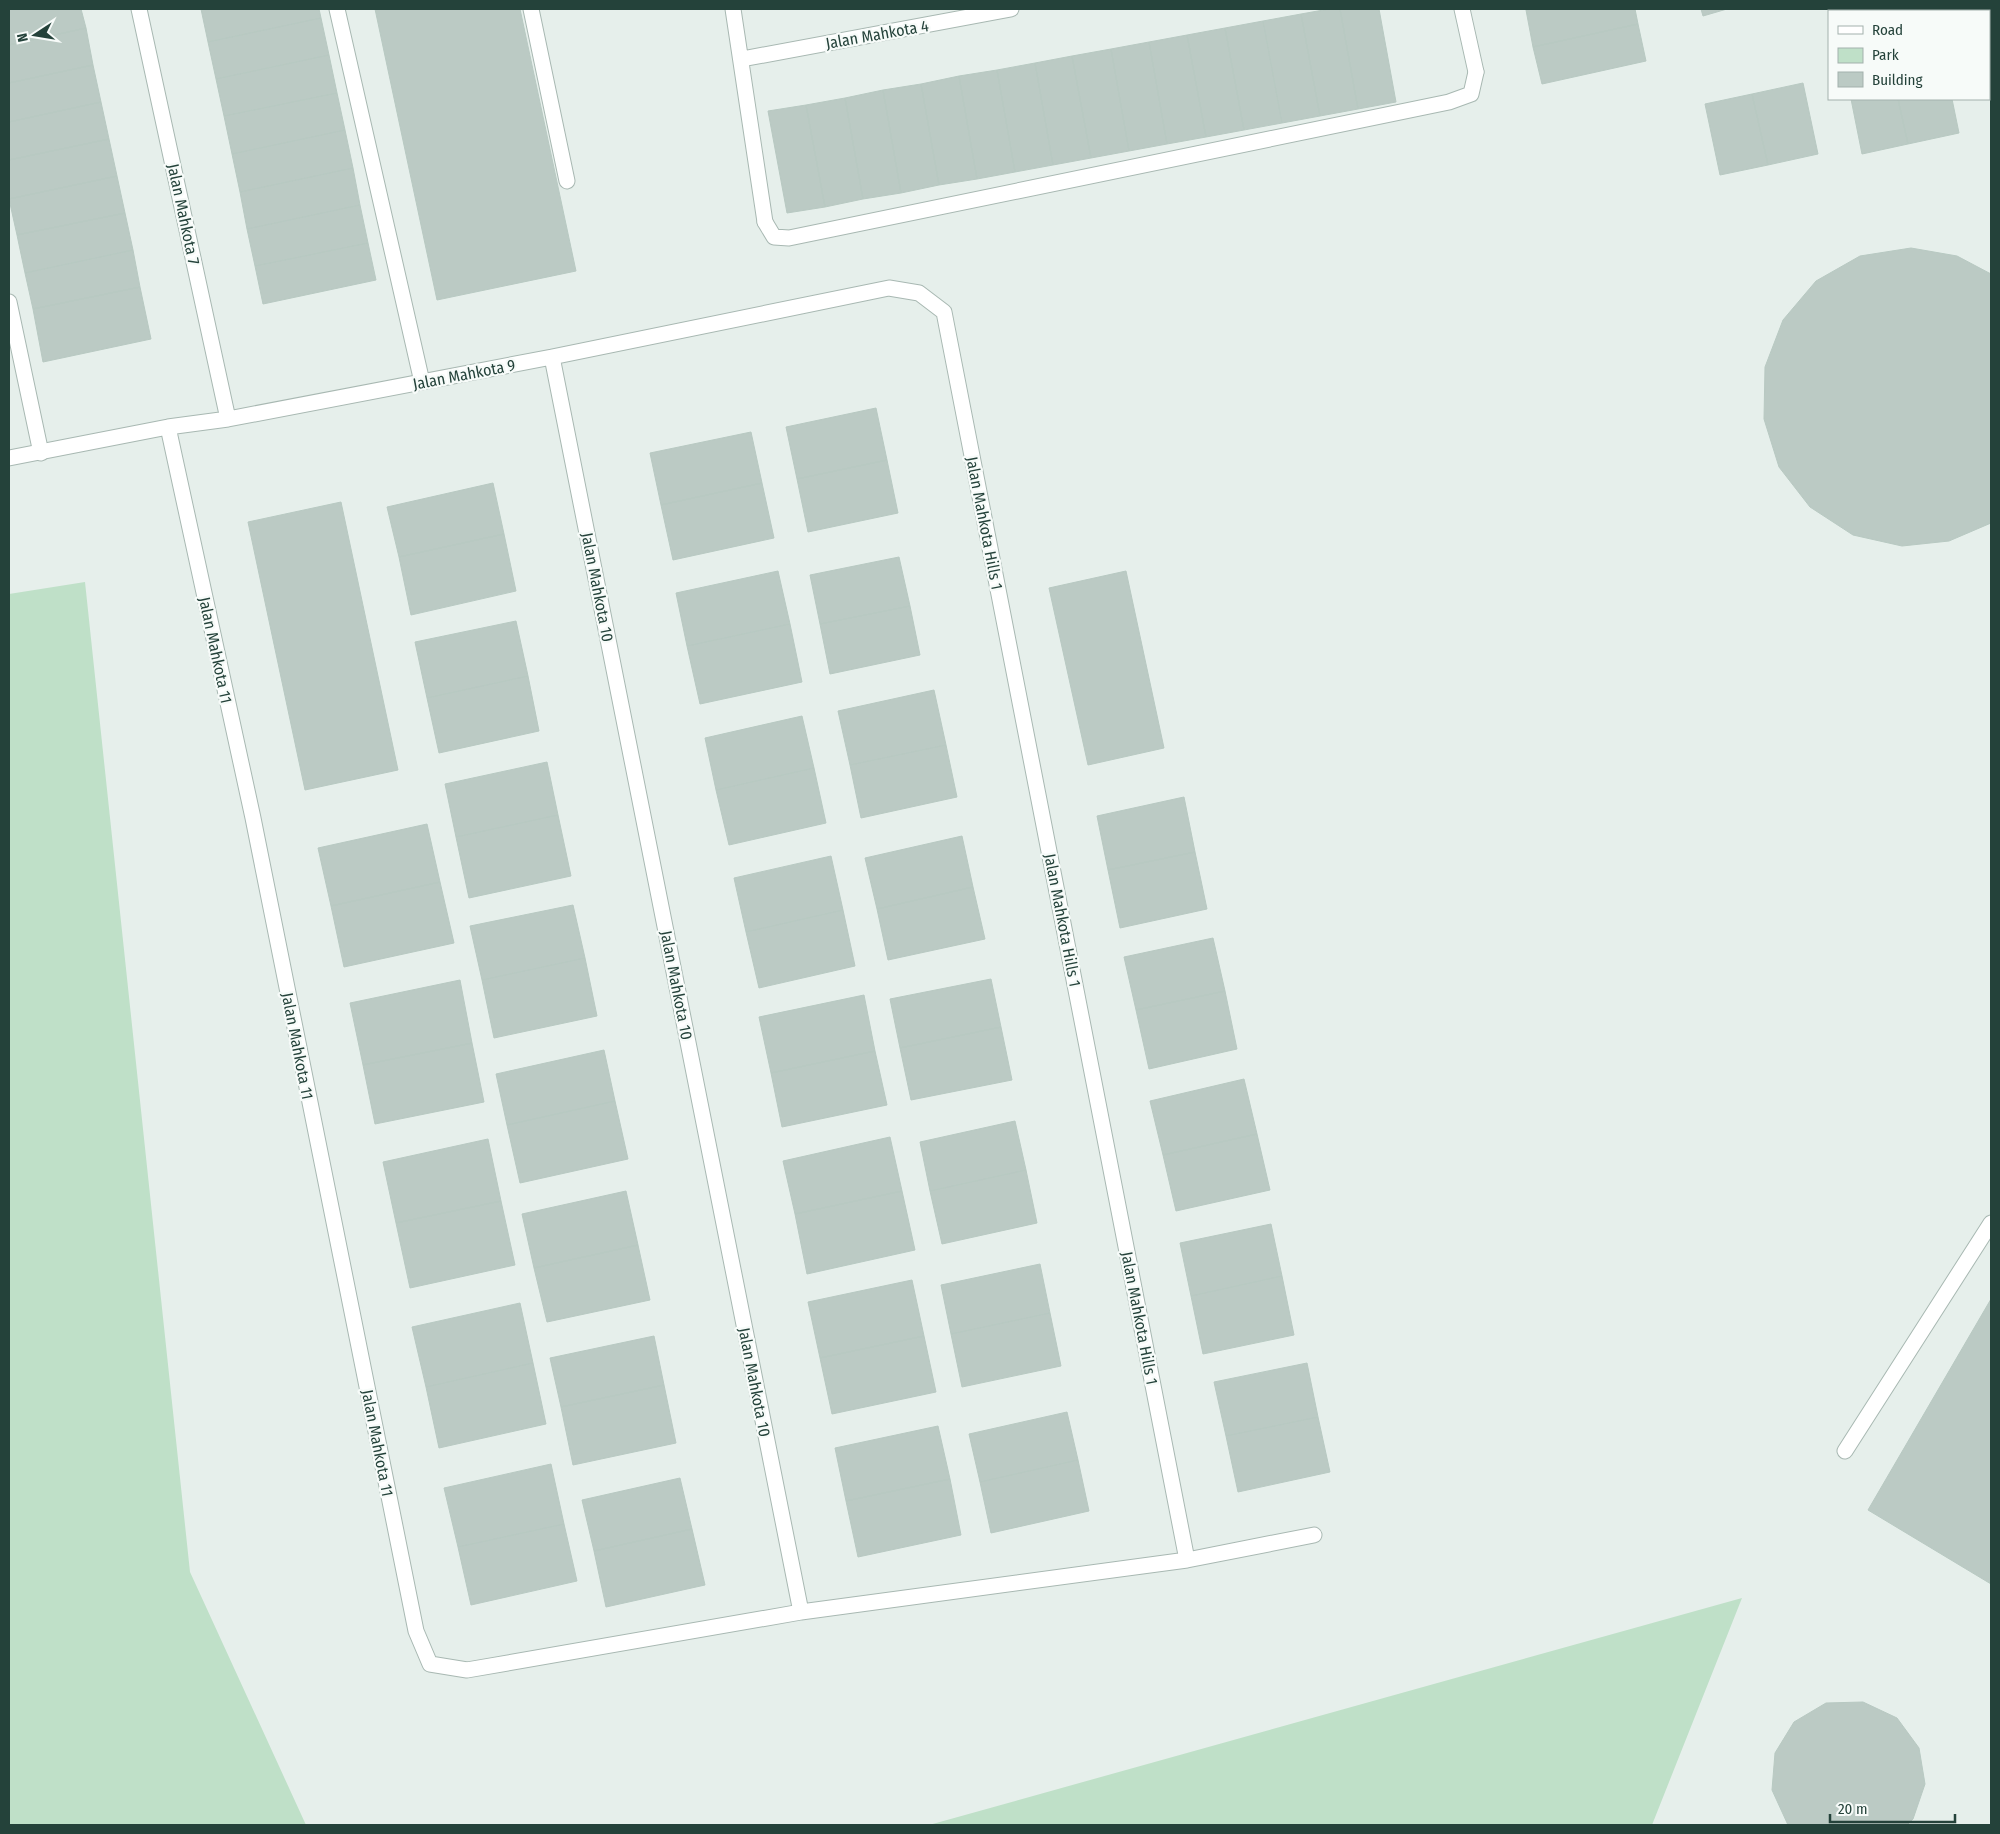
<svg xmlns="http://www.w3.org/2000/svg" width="2000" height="1834" font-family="'Fira Sans Condensed',sans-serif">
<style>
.green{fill:#bfe0c8}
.building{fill:#bbcac4;stroke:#b8c9c2}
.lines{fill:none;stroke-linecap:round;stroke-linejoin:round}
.service-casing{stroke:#a8b8b2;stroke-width:17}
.minor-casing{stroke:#a8b8b2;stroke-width:17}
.service{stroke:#fff;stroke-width:15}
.minor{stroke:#fff;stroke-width:15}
.labels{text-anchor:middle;stroke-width:4.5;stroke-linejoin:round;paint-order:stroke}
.street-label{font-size:16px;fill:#24423a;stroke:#f7fbf9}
</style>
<rect width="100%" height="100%" fill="#e6efeb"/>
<path class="green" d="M85 582 190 1572 306 1825H9V594Z
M1742 1598 1652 1825H929Z"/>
<path class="building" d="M9 9H81L86 28 9 45Z
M201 9H319L321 18 208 42Z
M375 9H520L576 271 437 300Z
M1329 9H1340L1358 109 1320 116 1301 14Z
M1340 9H1379L1396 102 1358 109Z
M1533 9H1635L1638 24 1533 47 1526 10Z
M1701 9H1727L1703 16Z
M1301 14 1320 116 1282 123 1263 21Z
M321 18 329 55 216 79 208 42Z
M1263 21 1282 123 1244 130 1225 28Z
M1638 24 1646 61 1542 84 1533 47Z
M86 28 93 65 9 83V45Z
M1225 28 1244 130 1206 137 1187 35Z
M1187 35 1206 137 1167 144 1149 42Z
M1149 42 1167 144 1129 151 1111 49Z
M1111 49 1129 151 1091 158 1072 56Z
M1991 49V104L1989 92V50Z
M329 55 337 93 224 116 216 79Z
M1072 56 1091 158 1053 165 1035 63Z
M1035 63 1053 165 1015 172 997 70Z
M93 65 101 102 9 122V83Z
M997 70 1015 172 977 179 959 76Z
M959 76 977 179 939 185 921 84Z
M1803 83 1818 154 1768 165 1752 94Z
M921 84 939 185 901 193 883 90Z
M883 90 901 193 863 199 845 98Z
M337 93 345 130 232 154 224 116Z
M1752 94 1768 165 1720 175 1705 104Z
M845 98 863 199 825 207 806 105Z
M1851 99H1898L1908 144 1862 154Z
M1898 99H1952L1959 133 1908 144Z
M101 102 109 139 9 160V122Z
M806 105 825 207 787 213 768 111Z
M345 130 353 168 240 192 232 154Z
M109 139 117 176 9 199V160Z
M353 168 360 205 247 229 240 192Z
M117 176 125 213 17 235 9 199Z
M360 205 368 243 255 266 247 229Z
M125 213 133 250 25 273 17 235Z
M368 243 376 280 263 304 255 266Z
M1911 248 1957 256 1991 274V523L1949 541 1902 546 1853 535 1810 507 1779 467 1764 419 1765 367 1783 320 1816 281 1860 256Z
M133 250 140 287 33 309 25 273Z
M140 287 151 339 43 362 33 309Z
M876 408 887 460 797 479 786 427Z
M751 432 762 483 661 505 650 453Z
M887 460 898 513 808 532 797 479Z
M493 483 504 534 399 557 387 507Z
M762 483 774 538 673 560 661 505Z
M341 502 398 770 305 790 248 522Z
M504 534 516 591 411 615 399 557Z
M899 557 910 606 820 624 810 575Z
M778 571 790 624 687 646 676 593Z
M1126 571 1164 748 1088 765 1049 588Z
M910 606 920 655 830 674 820 624Z
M516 621 528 676 427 698 415 642Z
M790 624 802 682 700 704 687 646Z
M528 676 539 731 439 753 427 698Z
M934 690 946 745 850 765 838 711Z
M802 716 814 768 716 790 705 738Z
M946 745 957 797 861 818 850 765Z
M547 762 558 815 456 837 445 784Z
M814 768 826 823 729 845 716 790Z
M1184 797 1195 852 1108 870 1097 816Z
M558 815 571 876 469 898 456 837Z
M427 824 440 882 331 906 318 848Z
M962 836 973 887 877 909 865 858Z
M1195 852 1207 909 1120 928 1108 870Z
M831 856 843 910 746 932 734 878Z
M440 882 454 943 344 967 331 906Z
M973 887 985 939 888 960 877 909Z
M573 905 585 958 482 980 470 926Z
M843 910 855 966 759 988 746 932Z
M1213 938 1225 991 1136 1010 1124 957Z
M585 958 597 1016 494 1038 482 980Z
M991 979 1001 1027 900 1048 890 999Z
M460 980 472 1043 363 1065 350 1003Z
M1225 991 1237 1049 1149 1069 1136 1010Z
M864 995 875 1051 771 1073 759 1017Z
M1001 1027 1012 1080 911 1100 900 1048Z
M472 1043 484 1102 375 1124 363 1065Z
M604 1050 615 1101 507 1125 496 1074Z
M875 1051 887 1105 782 1127 771 1073Z
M1244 1079 1257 1134 1163 1155 1150 1101Z
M615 1101 628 1159 520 1183 507 1125Z
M1015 1121 1026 1170 930 1191 920 1142Z
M1257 1134 1270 1190 1176 1211 1163 1155Z
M890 1137 902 1191 795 1214 783 1161Z
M488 1139 501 1201 396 1223 383 1162Z
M1026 1170 1037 1223 942 1244 930 1191Z
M626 1191 638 1245 534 1268 522 1214Z
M902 1191 915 1250 807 1274 795 1214Z
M501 1201 515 1265 410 1288 396 1223Z
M1271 1224 1282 1276 1191 1296 1180 1243Z
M638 1245 650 1300 547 1322 534 1268Z
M1040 1264 1050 1313 951 1334 941 1285Z
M1282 1276 1294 1335 1203 1354 1191 1296Z
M912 1280 924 1336 820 1358 808 1302Z
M1991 1299V1584L1868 1510Z
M520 1303 533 1363 426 1387 412 1327Z
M1050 1313 1061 1366 962 1387 951 1334Z
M654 1336 664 1385 561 1407 550 1358Z
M924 1336 936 1392 832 1414 820 1358Z
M533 1363 546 1424 439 1448 426 1387Z
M1307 1363 1318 1417 1226 1436 1214 1382Z
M664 1385 676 1443 573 1465 561 1407Z
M1067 1412 1078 1460 980 1482 969 1434Z
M1318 1417 1330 1472 1238 1492 1226 1436Z
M938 1426 950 1479 846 1501 835 1448Z
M1078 1460 1089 1511 991 1533 980 1482Z
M551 1464 564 1524 458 1547 444 1488Z
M680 1478 692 1529 594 1551 582 1500Z
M950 1479 961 1535 858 1557 846 1501Z
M564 1524 577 1581 471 1605 458 1547Z
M692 1529 705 1585 606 1607 594 1551Z
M1863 1702 1897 1718 1919 1748 1925 1784 1913 1819 1907 1825H1788L1772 1790 1775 1753 1794 1722 1826 1703Z"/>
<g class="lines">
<defs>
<path id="service" d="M765 222 774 237 789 238 1449 102 1471 94 1476 72
M9 302 41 453
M1845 1451 1991 1223"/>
<path id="minor" d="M139 9 228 419
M337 9 422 382
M531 9 567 181
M733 9 765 222
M1462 9 1476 72
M742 59 1011 9
M552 357 801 1612
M168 427 253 818 416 1631 430 1664 467 1670 801 1612 1187 1560 1314 1535
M9 458 168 427 228 419 552 357 889 288 919 293 944 312 1187 1560"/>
</defs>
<use href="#service" class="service-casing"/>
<use href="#minor" class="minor-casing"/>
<use href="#service" class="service"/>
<use href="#minor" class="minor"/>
</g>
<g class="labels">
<g class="street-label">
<text transform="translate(877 34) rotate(-10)" y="6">Jalan Mahkota 4</text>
<text transform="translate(184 214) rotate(78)" y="6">Jalan Mahkota 7</text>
<text transform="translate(464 374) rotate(-11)" y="6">Jalan Mahkota 9</text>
<text transform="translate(985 523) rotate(79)" y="6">Jalan Mahkota Hills 1</text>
<text transform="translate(598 587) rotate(79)" y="6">Jalan Mahkota 10</text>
<text transform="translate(216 650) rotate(78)" y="6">Jalan Mahkota 11</text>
<text transform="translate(1063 920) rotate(79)" y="6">Jalan Mahkota Hills 1</text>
<text transform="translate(677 985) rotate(79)" y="6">Jalan Mahkota 10</text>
<text transform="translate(298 1046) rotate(79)" y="6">Jalan Mahkota 11</text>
<text transform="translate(1140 1318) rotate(79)" y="6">Jalan Mahkota Hills 1</text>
<text transform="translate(755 1382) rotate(79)" y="6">Jalan Mahkota 10</text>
<text transform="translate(378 1443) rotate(79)" y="6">Jalan Mahkota 11</text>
</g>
</g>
<rect width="2000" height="1834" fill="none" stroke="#24423a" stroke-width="20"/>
<rect x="1828" y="10" width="162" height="90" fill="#f7fbf9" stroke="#a3b1ad"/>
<rect x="1838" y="26" width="25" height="8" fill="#ffffff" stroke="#a3b1ad"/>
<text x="1872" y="35" font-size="15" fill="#24423a">Road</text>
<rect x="1838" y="48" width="25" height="15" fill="#bfe0c8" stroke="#a3b1ad"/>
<text x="1872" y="60" font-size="15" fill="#24423a">Park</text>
<rect x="1838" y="72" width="25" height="15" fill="#bbcac4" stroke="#a3b1ad"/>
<text x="1872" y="85" font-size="15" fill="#24423a">Building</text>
<g transform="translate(35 35) rotate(258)" stroke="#f7fbf9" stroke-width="4" paint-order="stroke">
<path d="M0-4L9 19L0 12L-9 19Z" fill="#24423a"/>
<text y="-8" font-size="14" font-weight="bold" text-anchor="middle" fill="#24423a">N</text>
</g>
<path d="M1830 1814v8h125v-8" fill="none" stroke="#24423a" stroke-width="2.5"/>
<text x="1838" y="1814" font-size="15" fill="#24423a" stroke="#f7fbf9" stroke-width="4" paint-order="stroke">20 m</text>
</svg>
